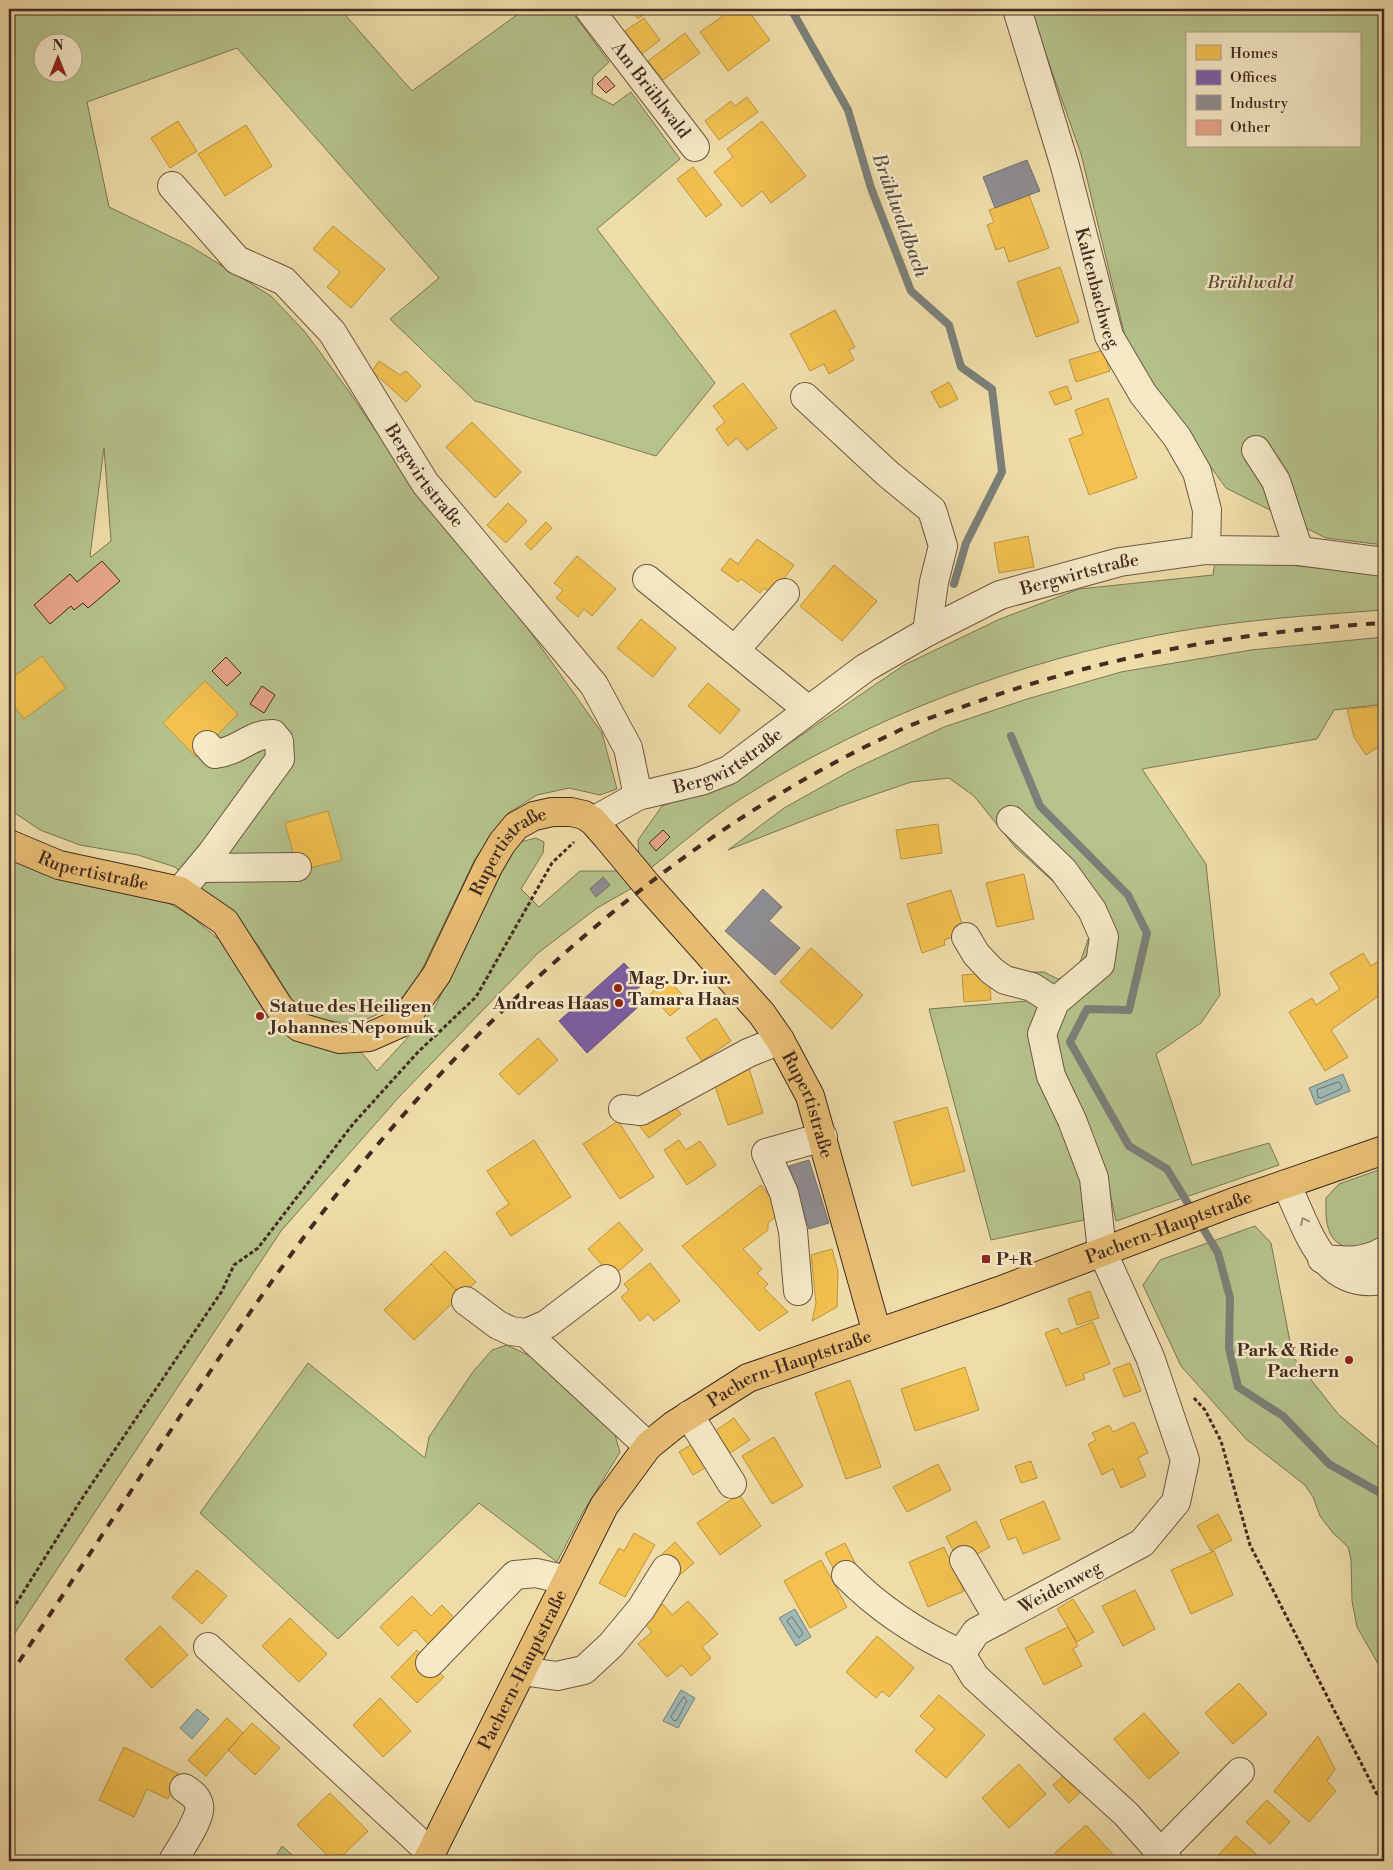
<svg xmlns="http://www.w3.org/2000/svg" width="1393" height="1870" font-family="'Libre Bodoni',serif">
<style>
.green{fill:#b5c28b;stroke:#7c7656;fill-rule:evenodd}
.water{fill:#9fb9b4;stroke:#7b8079}
.homes{fill:#f2c14e;stroke:#be9440}
.offices{fill:#7b5ea7;stroke:#6a4e7f}
.industry{fill:#8d8d92;stroke:#776f70}
.lines{fill:none;stroke-linecap:round;stroke-linejoin:round}
.shore{stroke:#72726a;stroke-width:1}
.stream{stroke:#7b8079;stroke-width:8}
.building{fill:#e7a488;stroke:#442a21}
.minor-casing{stroke:#6f5743;stroke-width:30}
.major-casing{stroke:#442a21;stroke-width:30}
.path{stroke:#442a21;stroke-width:3;stroke-dasharray:4 2.5;stroke-linecap:butt}
.minor{stroke:#f5e9c7;stroke-width:28}
.major{stroke:#e8be74;stroke-width:28}
.rail{stroke:#442a21;stroke-width:4;stroke-dasharray:9 9;stroke-linecap:butt}
.oneway{stroke:#9c8a74}
.poi-dot{fill:#8f2418;stroke:#f5e9c7;stroke-width:2}
.labels{text-anchor:middle;stroke-width:5;stroke-linejoin:round;paint-order:stroke}
.street-label{font-size:18px;fill:#442a21;stroke:#f5e9c7}
.park-label{font-size:18px;font-style:italic;fill:#5b4836;stroke:#f5e9c7}
.poi-label{font-size:18px;font-weight:bold;fill:#442a21;stroke:#f5e9c7;text-anchor:start}
.water-label{font-size:19px;font-style:italic;fill:#5b4e46;stroke:#f5e9c7}
</style>
<rect width="100%" height="100%" fill="#efdda9"/>
<filter id="stains"><feTurbulence type="fractalNoise" baseFrequency=".004" numOctaves="4"/><feColorMatrix values="0 0 0 0 .2 0 0 0 0 .09 0 0 0 0 .02 0 0 0 .5 -.17"/></filter>
<radialGradient id="worn" r=".72"><stop offset=".6" stop-color="#630" stop-opacity="0"/><stop offset="1" stop-color="#630" stop-opacity=".3"/></radialGradient>
<path class="green" d="M9 9H340L412 91 525 9H570L609 62 593 77 592 94 613 105 631 92 680 159 597 229 715 383 656 456 475 401 390 319 439 278 237 48 87 102 109 207 190 246 271 296 305 332 348 390 397 462 526 626 602 733 617 789 600 795 569 788 537 795 508 813 475 859 413 988 389 1009 356 1024 317 1019 292 1000 258 945 227 912 206 897 175 867 138 855 80 845 40 830 9 809ZM42 42H72V72H42ZM104 448 111 541 91 557 90 556Z
M1030 9H1384V545L1326 538 1226 488 1129 353 1081 154ZM1187 34H1359V146H1187Z
M1215 561 1254 562 1384 574V610C1312 615 1240 620 1169 633 1018 661 872 716 742 798 709 819 678 847 647 871L639 859 638 840 662 806 733 782 904 665 1000 619 1079 589 1213 575Z
M1384 637V704L1334 710 1317 739 1142 769 1206 864 1220 995 1201 1023 1156 1054 1192 1165 1269 1143 1279 1165 1116 1221 1104 1165 1064 1130 1065 1142 1083 1167 1084 1220 991 1240 929 1009 1028 1001 1023 972H1044L1058 979 1077 971 1090 934 1068 895 1015 847 974 796 949 778 911 782 841 806 728 850 784 808 852 770 944 727 1027 699 1121 672 1251 650Z
M536 838 544 842 543 853 521 889 539 907 580 871H617L624 874 634 887 597 908 538 953 399 1097 281 1231 9 1642V852L163 900 191 916 223 943 271 1023 299 1038 335 1050 361 1052 377 1071 434 1009 516 843Z
M1384 1168V1235C1370 1249 1341 1256 1330 1233 1325 1222 1326 1209 1326 1198L1339 1184Z
M1255 1226 1271 1243 1293 1357 1339 1415 1384 1452V1674L1357 1627 1352 1601 1351 1559 1348 1547 1333 1533 1320 1516 1313 1497 1305 1485 1246 1439 1181 1366 1143 1285 1160 1260Z
M507 1345 530 1356 615 1435 620 1452 582 1514 557 1562 479 1503 338 1639 200 1513 308 1363 425 1458 429 1437 472 1373 492 1350Z
M282 1846 299 1861H273Z"/>
<path class="water" d="M1343 1074 1350 1091 1316 1105 1309 1088Z
M795 1609 811 1637 796 1646 779 1618Z
M681 1690 695 1698 678 1728 663 1721Z
M197 1709 209 1719 192 1739 180 1728Z"/>
<path class="homes" d="M630 9H651L638 19Z
M733 9H747L770 40 728 71 700 32Z
M644 18 660 40 642 54 625 31Z
M685 33 700 53 663 80 648 61Z
M747 97 758 112 719 140 705 121 731 101 735 106Z
M178 121 197 151 170 168 151 138Z
M762 121 806 176 771 203 762 191 742 207 714 172 733 157 727 149Z
M246 125 272 166 225 196 198 154Z
M693 167 722 205 706 217 677 179Z
M1029 195 1049 248 1009 262 1004 247 996 250 987 225 994 222 989 210Z
M333 226 385 269 351 308 327 287 340 272 313 249Z
M1060 267 1079 322 1036 337 1017 282Z
M835 310 855 347 849 350 854 360 829 374 824 364 810 371 790 334Z
M1103 350 1110 371 1076 382 1069 360Z
M379 361 400 375 406 371 421 386 406 402 372 371Z
M949 382 958 399 940 408 931 392Z
M743 383 777 428 747 450 737 438 728 446 716 429 725 422 713 406Z
M1067 386 1072 399 1055 405 1049 392Z
M1108 398 1137 478 1089 495 1069 439 1083 434 1075 410Z
M472 422 521 472 495 498 446 447Z
M508 503 527 521 506 543 487 525Z
M546 522 552 528 531 550 525 544Z
M1028 536 1034 567 999 573 994 543Z
M757 539 794 565 773 594 764 588 760 593 741 579 738 582 721 570 730 558 738 564Z
M577 556 616 589 592 616 584 609 578 617 556 598 563 590 554 583Z
M834 565 877 601 842 641 800 606Z
M641 619 676 648 653 677 617 648Z
M42 656 66 688 24 719 9 699V680Z
M205 681 238 714 196 757 163 723Z
M708 683 740 710 720 734 688 706Z
M1384 706V743L1366 755 1354 737 1347 709Z
M328 811 342 860 298 871 285 823Z
M938 824 942 853 901 859 896 830Z
M1024 874 1034 919 997 927 986 883Z
M951 890 965 933 944 940 945 945 922 953 907 904Z
M811 948 863 995 832 1029 780 982Z
M1363 953 1371 966 1381 959 1384 963V992L1331 1030 1348 1057 1325 1071 1289 1012 1312 998 1316 1005 1340 989 1330 973Z
M989 973 991 1000 964 1002 962 975Z
M668 979 688 1001 670 1016 650 994Z
M716 1018 731 1041 702 1061 686 1038Z
M538 1038 558 1060 519 1095 499 1074Z
M748 1065 763 1113 728 1125 712 1077Z
M670 1100 681 1114 649 1138 638 1124Z
M947 1107 965 1171 912 1186 894 1122Z
M618 1121 654 1177 620 1199 583 1144Z
M534 1140 571 1197 511 1236 496 1213 509 1204 487 1171Z
M679 1140 686 1150 700 1141 716 1165 687 1185 664 1150Z
M761 1185 782 1212 768 1223V1230L743 1249 762 1269 757 1273 768 1284 764 1288 788 1312 759 1331 682 1246Z
M619 1222 643 1250 612 1277 588 1249Z
M832 1249 838 1271 837 1307 812 1321 816 1303 811 1255Z
M445 1251 476 1282 461 1295 431 1264Z
M650 1263 680 1301 654 1321 648 1314 640 1321 621 1297 629 1290 624 1284Z
M431 1264 461 1295 414 1340 384 1310Z
M1090 1291 1099 1318 1077 1325 1068 1299Z
M1093 1322 1110 1364 1083 1374 1085 1379 1066 1386 1045 1333 1058 1328 1061 1334Z
M1130 1363 1141 1391 1124 1397 1113 1369Z
M965 1367 979 1410 915 1431 901 1389Z
M850 1380 881 1467 846 1479 815 1393Z
M734 1418 750 1440 730 1453 715 1431Z
M1134 1422 1148 1453 1138 1458 1146 1476 1121 1488 1113 1469 1102 1475 1088 1444 1096 1440 1092 1433 1109 1425 1113 1432Z
M774 1437 803 1486 772 1504 742 1456Z
M697 1441 711 1464 693 1475 679 1452Z
M1031 1461 1037 1478 1021 1483 1015 1466Z
M938 1464 951 1490 907 1512 893 1487Z
M739 1494 761 1526 720 1555 697 1523Z
M1044 1501 1060 1539 1023 1554 1016 1537 1008 1540 1000 1520Z
M1218 1514 1232 1540 1211 1551 1197 1526Z
M976 1521 990 1547 960 1563 946 1537Z
M634 1533 655 1545 625 1597 599 1583 619 1548 624 1551Z
M675 1542 694 1563 675 1579 657 1559Z
M845 1543 858 1569 839 1579 825 1553Z
M944 1547 964 1591 928 1607 909 1562Z
M1214 1551 1233 1595 1191 1614 1171 1570Z
M821 1560 847 1607 810 1628 784 1581Z
M197 1570 227 1596 202 1624 172 1597Z
M1135 1590 1155 1629 1123 1646 1102 1606Z
M412 1596 431 1616 442 1605 458 1622 431 1647 415 1630 398 1646 380 1627Z
M1073 1599 1094 1632 1077 1642 1057 1609Z
M688 1601 718 1634 702 1647 711 1658 691 1676 682 1665 667 1677 638 1644 652 1632 643 1622 663 1604 672 1615Z
M290 1618 327 1654 299 1682 262 1646Z
M160 1626 188 1655 152 1688 125 1659Z
M1068 1627 1078 1646 1073 1649 1082 1666 1044 1685 1025 1648Z
M877 1636 914 1668 889 1697 882 1691 876 1698 846 1672Z
M417 1650 444 1677 417 1703 391 1677Z
M1239 1683 1267 1714 1233 1744 1205 1713Z
M939 1695 985 1735 946 1778 915 1751 935 1729 920 1716Z
M380 1698 411 1731 383 1757 353 1725Z
M1144 1713 1179 1753 1149 1779 1114 1739Z
M227 1718 243 1733 206 1776 188 1760Z
M252 1723 280 1748 255 1775 228 1750Z
M1318 1736 1335 1769 1327 1781 1336 1791 1309 1822 1274 1791Z
M124 1747 179 1774 168 1799 147 1789 134 1817 99 1800Z
M1019 1764 1046 1794 1009 1828 982 1798Z
M1067 1772 1083 1790 1069 1803 1053 1785Z
M330 1793 368 1831 337 1861H333L297 1825Z
M1267 1800 1290 1822 1270 1844 1246 1822Z
M1086 1825 1119 1861H1063L1055 1853Z
M1236 1836 1264 1861H1213Z"/>
<path class="offices" d="M624 963 643 984 629 996 638 1007 587 1053 559 1021Z"/>
<path class="industry" d="M1027 160 1040 191 995 208 983 177Z
M603 877 610 885 596 897 590 889Z
M763 889 782 907 769 921 800 948 775 975 725 931Z
M809 1160 829 1223 809 1229 789 1166Z"/>
<g class="lines">
<path class="shore" d="M1339 1082 1342 1086 1341 1089 1321 1098 1318 1097 1317 1090Z
M792 1617 803 1633 799 1638 787 1621Z
M684 1697 687 1701 677 1720 674 1721 671 1717Z"/>
<path class="stream" d="M791 9 848 110 871 188 911 291 949 325 961 367 992 389 1002 472 966 543 954 584
M1011 736 1040 806 1128 895 1147 933 1129 1010 1087 1009 1070 1042 1129 1146 1167 1169 1218 1253 1230 1298 1229 1348 1238 1387 1283 1416 1329 1464 1384 1495"/>
</g>
<path class="building" d="M606 76 615 86 606 93 597 84Z
M102 561 120 581 88 608 83 603 74 610 71 606 50 624 34 605 70 574 77 582Z
M226 657 241 673 227 686 212 671Z
M262 686 275 695 264 713 250 704Z
M663 830 670 837 656 851 649 843Z"/>
<g class="lines">
<defs>
<g id="minor">
<path id="s1" d="M589 9 695 147"/>
<path id="s2" d="M1017 9 1065 166 1109 336 1143 394 1177 437 1197 472 1207 510 1206 550"/>
<path id="s3" d="M172 186 237 260 284 281 332 332 425 483 594 685 628 748 638 796"/>
<path d="M805 397 888 474 932 510 943 546 934 582 927 632"/>
<path d="M1256 450 1276 481 1299 551"/>
<path d="M647 579 807 709"/>
<path d="M735 650 785 593"/>
<path d="M1011 820 1063 870 1092 910 1104 937 1100 964 1055 1002 1042 1034 1051 1076 1072 1120 1094 1178 1102 1251 1150 1357 1185 1460 1176 1502 1142 1543 976 1632 961 1654 975 1677 1126 1814 1168 1861"/>
<path id="s4" d="M593 821 638 796 701 781 729 770 865 668 927 632 1000 595 1120 562 1206 550 1299 551 1384 562"/>
<path d="M199 868 297 867"/>
<path d="M180 891 211 854 280 759 279 741 273 734C252 733 238 752 215 754L207 745"/>
<path d="M966 937 976 954 992 971 1005 980 1032 987 1055 1002"/>
<path d="M623 1109 641 1111 748 1053 780 1040"/>
<path d="M1286 1184C1308 1228 1321 1291 1384 1280"/>
<path d="M1322 1259C1346 1261 1363 1263 1384 1251"/>
<path d="M798 1291 793 1231 784 1193 766 1153 823 1137"/>
<path d="M466 1301 498 1325 511 1331 526 1333 547 1324 606 1279"/>
<path d="M526 1333 648 1446"/>
<path d="M689 1415 732 1484"/>
<path d="M964 1560 999 1620"/>
<path d="M846 1575C878 1608 920 1635 961 1654"/>
<path d="M208 1647 431 1853"/>
<path d="M430 1663 515 1575 536 1573 567 1580"/>
<path d="M522 1671 557 1676 584 1670 611 1645 641 1609 666 1569"/>
<path d="M1161 1852 1240 1772"/>
<path d="M173 1861C179 1850 203 1816 199 1805 197 1796 191 1793 184 1788"/>
</g>
<g id="major">
<path id="s5" d="M9 844 59 865 180 891 225 922 279 1007 299 1027 340 1039 369 1037 403 1022 437 974 488 867 502 843 516 826 534 816 552 812H571L584 815 593 821 607 837 647 885 762 1014 780 1040 810 1096 877 1333"/>
<path id="s6" d="M427 1861 604 1506 648 1446 674 1425 748 1378 999 1291 1234 1202 1384 1150"/>
</g>
</defs>
<use href="#minor" class="minor-casing"/>
<use href="#major" class="major-casing"/>
<path class="path" d="M1194 1398 1205 1410 1221 1441 1250 1545 1384 1808
M9 1615 81 1500 222 1291 234 1265 258 1248 353 1124 418 1052 476 997 552 863 574 842"/>
<use href="#minor" class="minor"/>
<use href="#major" class="major"/>
<path class="rail" d="M9 1677C62 1596 116 1514 169 1433 220 1357 270 1280 326 1208 476 1016 673 835 896 732 918 721 942 714 965 706 1100 657 1241 631 1384 623"/>
</g>
<defs><path id="oneway-chevron" d="M-2-3.5L2.5 0L-2 3.5" fill="none" stroke-width="1.6" stroke-linecap="round" stroke-linejoin="round" transform="scale(1.25)"/></defs>
<use class="oneway" href="#oneway-chevron" transform="translate(1304 1221) rotate(-115)"/>
<g class="poi-dot">
<circle cx="618" cy="988" r="5"/>
<circle cx="619" cy="1003" r="5"/>
<circle cx="260" cy="1016" r="5"/>
<rect x="981" y="1254" width="10" height="10" rx="2.5"/>
<circle cx="1349" cy="1360" r="5"/>
</g>
<g class="labels">
<g class="street-label">
<text dy="6" stroke="none"><textPath href="#s1" startOffset="102">Am Brühlwald</textPath></text>
<text dy="6" stroke="none"><textPath href="#s2" startOffset="290">Kaltenbachweg</textPath></text>
<text dy="6" stroke="none"><textPath href="#s3" startOffset="391">Bergwirtstraße</textPath></text>
<text dy="6" stroke="none"><textPath href="#s4" startOffset="552">Bergwirtstraße</textPath></text>
<text dy="6" stroke="none"><textPath href="#s4" startOffset="149">Bergwirtstraße</textPath></text>
<text dy="6" stroke="none"><textPath href="#s5" startOffset="674">Rupertistraße</textPath></text>
<text dy="6" stroke="none"><textPath href="#s5" startOffset="89">Rupertistraße</textPath></text>
<text dy="6" stroke="none"><textPath href="#s5" startOffset="1139">Rupertistraße</textPath></text>
<text dy="6" stroke="none"><textPath href="#s6" startOffset="1039">Pachern-Hauptstraße</textPath></text>
<text dy="6" stroke="none"><textPath href="#s6" startOffset="634">Pachern-Hauptstraße</textPath></text>
<text transform="translate(1060 1587) rotate(-28)" y="6">Weidenweg</text>
<text dy="6" stroke="none"><textPath href="#s6" startOffset="214">Pachern-Hauptstraße</textPath></text>
</g>
<g class="park-label">
<text x="1250" y="288">Brühlwald</text>
</g>
<g class="poi-label">
<text x="628" y="984">Mag. Dr. iur.<tspan x="628" dy="21">Tamara Haas</tspan></text>
<text x="609" y="1009" text-anchor="end">Andreas Haas</text>
<text x="270" y="1012">Statue des Heiligen<tspan x="270" dy="21">Johannes Nepomuk</tspan></text>
<text x="996" y="1265">P+R</text>
<text x="1339" y="1356" text-anchor="end">Park &amp; Ride<tspan x="1339" dy="21">Pachern</tspan></text>
</g>
<g class="water-label">
<text transform="translate(901 215) rotate(70)" y="7">Brühlwaldbach</text>
</g>
</g>
<rect width="1393" height="1870" fill="none" stroke="#efdda9" stroke-width="30"/>
<rect x="10" y="10" width="1373" height="1850" fill="none" stroke="#442a21" stroke-width="2.5"/>
<rect x="15" y="15" width="1363" height="1840" fill="none" stroke="#442a21"/>
<rect x="1186" y="32" width="175" height="115" fill="#f5e9c7" stroke="#ae9d85"/>
<rect x="1196" y="45" width="25" height="15" fill="#f2c14e" stroke="#ae9d85"/>
<text x="1230" y="58" font-size="15" fill="#442a21">Homes</text>
<rect x="1196" y="70" width="25" height="15" fill="#7b5ea7" stroke="#ae9d85"/>
<text x="1230" y="82" font-size="15" fill="#442a21">Offices</text>
<rect x="1196" y="95" width="25" height="15" fill="#8d8d92" stroke="#ae9d85"/>
<text x="1230" y="108" font-size="15" fill="#442a21">Industry</text>
<rect x="1196" y="120" width="25" height="15" fill="#e7a488" stroke="#ae9d85"/>
<text x="1230" y="132" font-size="15" fill="#442a21">Other</text>
<g transform="translate(58 58)"><circle r="24" fill="#f5e9c7" stroke="#ae9d85"/>
<path d="M0-4L9 19L0 12L-9 19Z" fill="#8f2418"/>
<text y="-8" font-size="14" font-weight="bold" text-anchor="middle" fill="#442a21">N</text>
</g>
<rect width="100%" height="100%" filter="url(#stains)"/>
<rect width="100%" height="100%" fill="url(#worn)"/>
</svg>
